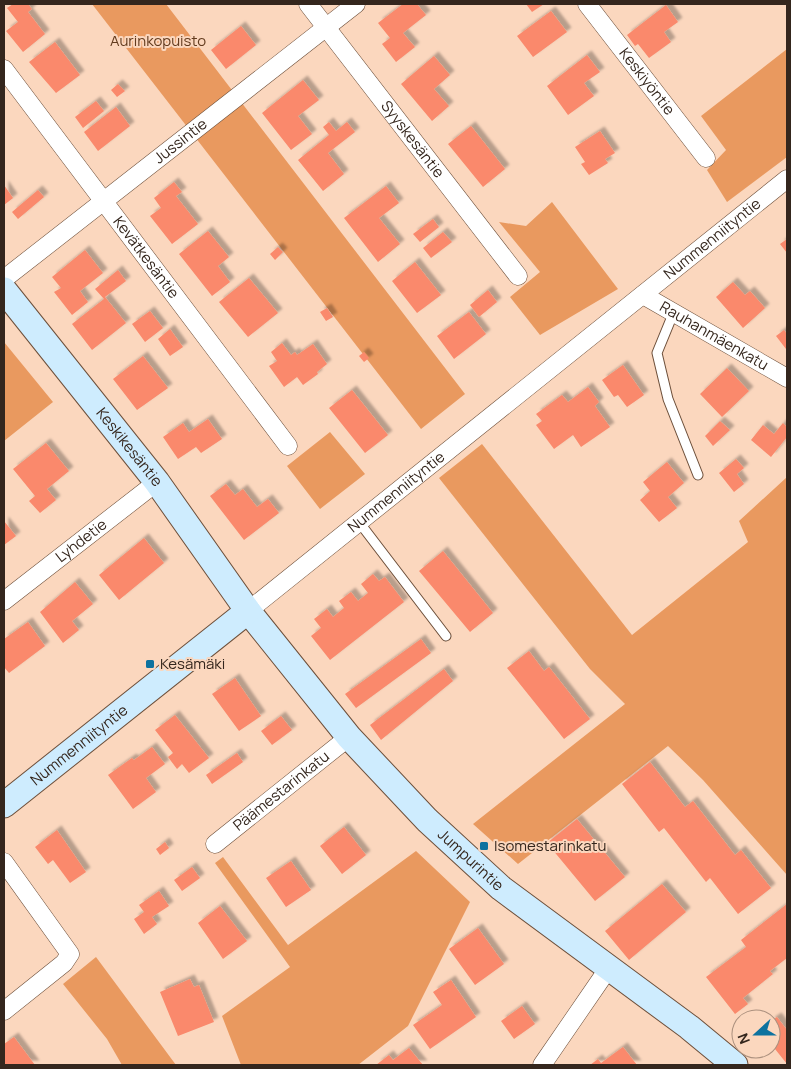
<svg xmlns="http://www.w3.org/2000/svg" width="791" height="1069" font-family="Manrope,sans-serif">
<style>
.green{fill:#e9995f}
.building{fill:#fa896c;filter:url(#shadow)}
.lines{fill:none;stroke-linecap:round;stroke-linejoin:round}
.lane-casing{stroke:#6d4f3a;stroke-width:11}
.street-casing{stroke:#6d4f3a;stroke-width:19}
.secondary-casing{stroke:#6d4f3a;stroke-width:27}
.lane{stroke:#fff;stroke-width:9}
.street{stroke:#fff;stroke-width:18}
.secondary{stroke:#ceecfe;stroke-width:25}
.poi-dot{fill:#0d729f;stroke:#fbd7be;stroke-width:2}
.labels{text-anchor:middle;stroke-width:4;stroke-linejoin:round;paint-order:stroke}
.park-label{font-size:15px;fill:#623b1e;stroke:#fbd7be}
.street-label{font-size:15px;fill:#34261d;stroke:#fbd7be}
.poi-label{font-size:15px;fill:#34261d;stroke:#fbd7be;text-anchor:start}
</style>
<defs>
<filter id="shadow"><feDropShadow dx="4.5" dy="-4.5" stdDeviation="1" flood-color="#0004"/></filter>
</defs>
<rect width="100%" height="100%" fill="#fbd7be"/>
<path class="green" d="M92 4H166L465 394 421 429Z
M787 49V157L727 202 707 170 726 150 701 116Z
M552 202 618 289 540 335 510 297 540 272 499 222 526 226Z
M4 342 53 402 4 441Z
M330 432 365 474 320 509 287 466Z
M482 444 632 635 748 542 739 521 787 477V875L703 780 668 746 518 864 473 824 625 704 590 669 439 478Z
M416 851 470 902 408 1026 358 1065H241L222 1016 290 967 215 863 223 857 288 945Z
M96 957 176 1065H122L107 1039 63 984Z"/>
<path class="building" d="M13 4H28L32 9 28 12 45 34 23 52 6 31 18 22 7 8Z
M403 4H417L426 15 403 33 415 47 396 62 382 44 390 38 378 23Z
M526 4H544L532 12Z
M666 5 678 22 664 32 671 42 649 58 638 44 635 46 627 35Z
M551 11 567 32 533 57 517 36Z
M241 26 256 45 226 69 211 50Z
M55 42 80 75 56 93 29 62Z
M587 55 600 72 584 83 594 96 568 115 547 86Z
M434 56 450 75 434 89 449 106 432 121 401 84Z
M303 80 319 100 298 116 312 134 291 150 262 113Z
M118 84 125 91 117 97 111 90Z
M96 101 104 111 83 128 75 117Z
M116 107 130 126 98 151 84 132Z
M329 122 336 131 347 122 355 132 328 153 344 174 323 191 298 160 329 135 323 127Z
M471 126 505 169 483 187 448 144Z
M600 131 615 153 605 159 608 163 589 175 581 164 585 162 575 147Z
M174 182 182 192 176 196 198 224 172 244 150 216 161 208 154 198Z
M4 185 13 198 4 205Z
M386 186 399 203 379 218 400 244 378 262 344 218Z
M38 190 44 197 18 219 12 212Z
M433 219 439 227 420 242 413 234Z
M208 231 229 257 218 266 230 282 212 296 179 254Z
M443 232 452 242 431 258 423 248Z
M787 239V253L780 244Z
M278 247 283 252 275 260 270 254Z
M85 250 103 273 80 291 88 302 72 315 54 292 61 288 52 277Z
M415 262 441 295 417 313 392 281Z
M118 270 126 281 105 297 126 323 92 350 72 324 104 299 95 289Z
M249 278 278 313 248 337 219 302Z
M733 282 745 295 750 291 765 308 743 328 716 297Z
M488 290 497 302 479 317 470 305Z
M327 308 333 317 326 321 320 312Z
M150 311 163 328 145 342 132 324Z
M469 312 486 334 454 359 437 336Z
M170 329 183 347 170 356 158 339Z
M784 330 787 334 786 349 776 336Z
M282 343 291 355 295 352 297 355 313 344 327 364 317 372 318 374 303 385 297 377 284 387 269 366 277 361 271 352Z
M364 352 369 358 364 362 359 356Z
M143 356 168 388 137 410 113 379Z
M623 365 644 395 627 407 618 395 614 397 602 380Z
M727 368 749 391 722 417 700 394Z
M588 387 599 402 595 406 610 427 581 447 573 435 554 449 536 425 542 421 536 414 562 395 568 402Z
M352 390 388 435 365 453 329 408Z
M208 419 222 439 201 453 196 447 178 459 163 437 183 423 189 432Z
M720 421 730 430 713 446 705 436Z
M783 423 787 427V437L771 457 751 440 763 425 774 434Z
M46 443 69 471 47 489 56 500 40 513 29 501 35 496 13 469Z
M736 459 744 468 737 474 744 484 734 492 719 473Z
M667 462 684 483 668 497 677 508 659 522 640 500 650 491 643 482Z
M226 484 235 495 243 489 257 507 268 499 279 513 244 540 210 496Z
M4 521 16 536 4 545Z
M144 538 164 563 119 600 99 575Z
M443 551 493 613 470 632 419 571Z
M373 574 379 581 385 577 404 602 330 660 311 636 321 628 314 619 327 609 333 617 344 608 339 601 351 592 358 601 368 593 361 584Z
M75 582 93 604 72 621 79 630 63 643 40 612Z
M28 622 45 646 9 673 4 667V639Z
M421 639 431 653 356 708 345 694Z
M529 651 544 671 549 667 590 719 564 739 507 668Z
M444 669 453 681 381 740 370 725Z
M235 678 261 716 239 731 212 694Z
M175 715 209 758 189 773 182 764 177 769 168 757 173 753 155 730Z
M281 716 292 730 272 745 261 731Z
M152 747 165 764 146 778 156 792 133 809 108 775 132 758 134 760Z
M237 753 243 762 212 784 206 775Z
M650 762 685 807 693 801 735 855 741 850 771 888 738 914 710 878 706 882 664 828 659 832 622 784Z
M577 819 625 877 595 901 547 843Z
M344 827 366 855 342 874 320 846Z
M57 830 86 872 70 883 53 860 48 864 35 847Z
M165 842 169 848 160 855 156 849Z
M291 861 311 890 286 907 266 878Z
M192 867 200 878 182 891 174 880Z
M662 884 686 912 629 960 605 931Z
M159 891 169 906 152 917 157 924 144 934 134 919 144 912 139 905Z
M787 904V958L770 971 773 974 743 998 748 1004 735 1014 706 977 746 947 741 940Z
M220 906 247 941 223 959 198 923Z
M478 928 504 964 475 985 449 949Z
M190 979 194 987 199 985 214 1022 178 1036 160 992Z
M451 980 476 1017 430 1049 413 1025 442 1005 433 992Z
M522 1006 535 1024 514 1039 501 1021Z
M777 1017 787 1030V1064L771 1044V1021Z
M14 1037 35 1065H4V1044Z
M623 1047 637 1065H590L598 1059 601 1063Z
M409 1048 423 1065H376L389 1055 393 1060Z"/>
<g class="lines">
<defs>
<path id="lane" d="M673 314 657 353 668 399 698 475
M359 522 446 636"/>
<g id="street">
<path id="s1" d="M308 4 518 276"/>
<path id="s2" d="M587 4 706 158"/>
<path id="s3" d="M4 69 288 446"/>
<path id="s4" d="M4 279 356 4"/>
<path id="s5" d="M643 295 787 378"/>
<path id="s6" d="M4 601 157 482"/>
<path id="s7" d="M248 611 787 179"/>
<path id="s8" d="M215 844 349 737"/>
<path d="M4 862 70 954 64 963 4 1011"/>
<path d="M542 1065 608 969"/>
</g>
<g id="secondary">
<path id="s9" d="M4 290 157 482 248 611 349 737 427 820 501 888 689 1027 735 1065"/>
<path id="s10" d="M4 805 248 611"/>
</g>
</defs>
<use href="#lane" class="lane-casing"/>
<use href="#street" class="street-casing"/>
<use href="#secondary" class="secondary-casing"/>
<use href="#lane" class="lane"/>
<use href="#street" class="street"/>
<use href="#secondary" class="secondary"/>
</g>
<g class="poi-dot">
<rect x="145" y="659" width="10" height="10" rx="2.5"/>
<rect x="479" y="841" width="10" height="10" rx="2.5"/>
</g>
<g class="labels">
<g class="park-label">
<text x="158" y="46">Aurinkopuisto</text>
</g>
<g class="street-label">
<text dy="5" stroke="none"><textPath href="#s2" startOffset="98">Keskiyöntie</textPath></text>
<text dy="5" stroke="none"><textPath href="#s1" startOffset="171">Syyskesäntie</textPath></text>
<text dy="5" stroke="none"><textPath href="#s4" startOffset="224">Jussintie</textPath></text>
<text dy="5" stroke="none"><textPath href="#s7" startOffset="595">Nummenniityntie</textPath></text>
<text dy="5" stroke="none"><textPath href="#s3" startOffset="236">Kevätkesäntie</textPath></text>
<text dy="5" stroke="none"><textPath href="#s5" startOffset="82">Rauhanmäenkatu</textPath></text>
<text dy="5" stroke="none"><textPath href="#s9" startOffset="201">Keskikesäntie</textPath></text>
<text dy="5" stroke="none"><textPath href="#s7" startOffset="190">Nummenniityntie</textPath></text>
<text dy="5" stroke="none"><textPath href="#s6" startOffset="98">Lyhdetie</textPath></text>
<text dy="5" stroke="none"><textPath href="#s10" startOffset="96">Nummenniityntie</textPath></text>
<text dy="5" stroke="none"><textPath href="#s8" startOffset="85">Päämestarinkatu</textPath></text>
<text dy="5" stroke="none"><textPath href="#s9" startOffset="738">Jumpurintie</textPath></text>
</g>
<g class="poi-label">
<text x="160" y="669">Kesämäki</text>
<text x="494" y="851">Isomestarinkatu</text>
</g>
</g>
<rect width="791" height="1069" fill="none" stroke="#34261d" stroke-width="10"/>
<g transform="translate(756 1034) rotate(249)"><circle r="24" fill="#fbd7be" stroke="#ab907e"/>
<path d="M0-4L9 19L0 12L-9 19Z" fill="#0d729f"/>
<text y="-8" font-size="14" font-weight="bold" text-anchor="middle" fill="#34261d">N</text>
</g>
</svg>
